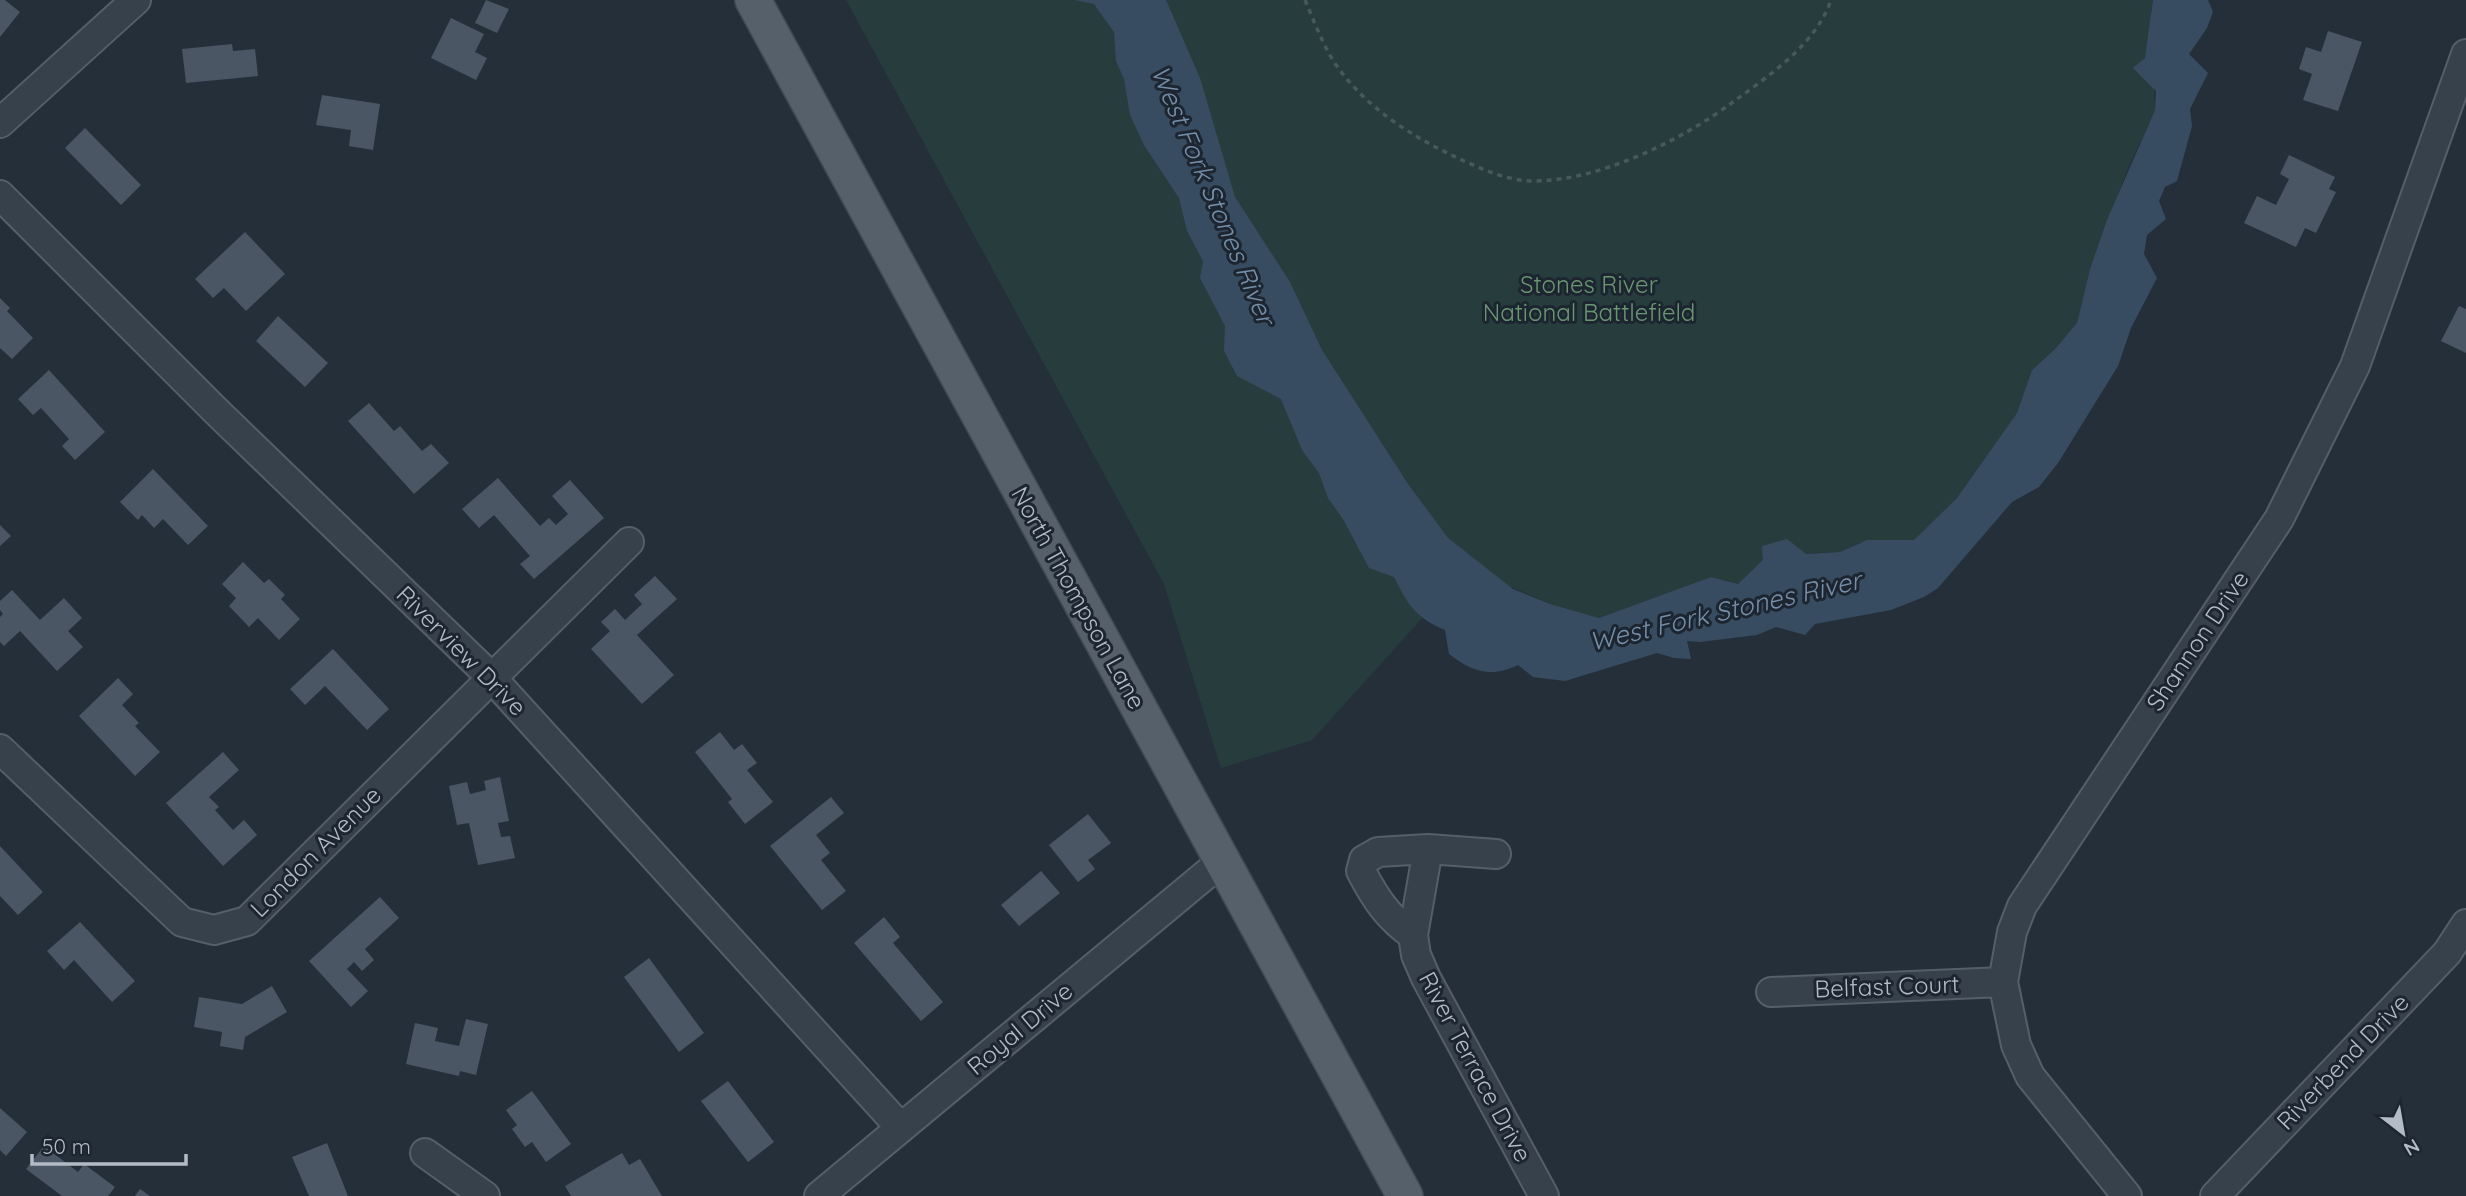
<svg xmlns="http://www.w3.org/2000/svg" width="2466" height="1196" font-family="Quicksand,sans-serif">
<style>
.green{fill:#273d3d}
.water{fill:#384c61}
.building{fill:#4a5663}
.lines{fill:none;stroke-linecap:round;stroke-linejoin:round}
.minor-casing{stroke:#565f69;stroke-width:32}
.major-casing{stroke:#414a54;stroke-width:38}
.path{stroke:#465a5b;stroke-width:3.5;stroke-dasharray:5 5;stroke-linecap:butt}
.minor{stroke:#37414b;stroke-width:28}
.major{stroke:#55606b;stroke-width:35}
.labels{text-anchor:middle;stroke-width:6;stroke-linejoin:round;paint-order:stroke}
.park-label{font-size:24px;fill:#6b9672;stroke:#1d2630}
.street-label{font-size:24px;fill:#b3bcc6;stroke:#1d2630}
.water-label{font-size:26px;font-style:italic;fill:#748ea9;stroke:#1d2630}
</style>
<rect width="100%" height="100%" fill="#242f3a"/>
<path class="green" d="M846 0H2153L2151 11 2155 110 2127 171 2090 269 2077 323 2055 349 2032 370 2017 413 1957 498 1914 540H1876L1859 543 1840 552 1813 553 1738 584 1711 577 1599 618 1550 604 1509 586 1463 573 1312 740 1221 768 1164 584Z"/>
<path class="water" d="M1075 0H1166L1200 78 1235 197 1290 282 1322 350 1408 484 1448 538 1513 589 1550 604 1599 618 1711 577 1738 584 1763 560 1762 546 1787 539 1806 554 1840 552 1867 540H1914L1957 498 2017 413 2032 370 2055 349 2077 323 2090 269 2107 220 2155 110 2156 91 2133 68 2145 58 2153 0H2208L2213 12 2207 28 2189 54 2208 73 2190 109 2192 126 2177 181 2165 187 2159 201 2166 219 2147 235 2144 254 2157 278 2131 328 2118 366 2058 463 2039 487 2012 502 1938 588 1924 597 1891 610 1815 624 1805 635 1776 627 1757 635 1700 642 1687 641 1691 659 1674 658 1657 653 1565 681 1533 677 1518 665C1491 678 1472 672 1449 654L1445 630C1416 618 1408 605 1394 577L1369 568 1343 519 1328 498 1319 473 1302 450 1281 399 1237 376 1224 351 1225 326 1200 278 1203 261 1187 231 1179 198 1144 145 1130 115 1124 79 1116 61 1114 32 1094 4Z"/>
<path class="building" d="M0 0H5L20 12 0 37Z
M486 0 509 9 497 33 475 23Z
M451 18 484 34 475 52 487 58 476 80 431 58Z
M2328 31 2362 42 2338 111 2303 100 2312 74 2299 69 2306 47 2321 52Z
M232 44 233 51 255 49 258 76 186 83 182 49Z
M322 95 380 104 373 150 349 146 351 130 316 125Z
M85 128 141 185 121 205 65 148Z
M2289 155 2335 177 2329 189 2336 192 2316 233 2305 228 2296 247 2244 223 2257 196 2276 205 2289 179 2280 174Z
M245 232 285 274 246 311 224 288 213 298 195 279Z
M0 298 10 308 7 311 33 338 12 359 0 348Z
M2459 306 2466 309V353L2441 341Z
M278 316 328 363 305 387 256 341Z
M49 370 105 432 75 460 62 446 69 439 41 408 33 415 18 399Z
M369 403 394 431 400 426 422 451 431 444 449 463 414 494 348 421Z
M153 469 208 526 188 545 163 519 154 528 142 515 138 520 120 502Z
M498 478 540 526 549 518 556 525 568 514 552 496 570 480 604 518 534 579 520 564 530 556 494 515 479 528 462 509Z
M0 525 11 536 0 546Z
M243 562 264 583 269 579 285 595 281 599 300 619 279 640 258 618 249 627 229 606 236 598 222 584Z
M655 576 677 599 637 635 674 675 642 704 591 649 610 631 601 622 615 609 625 620 642 604 634 595Z
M12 590 40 620 64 598 82 618 68 631 83 647 57 671 20 631 4 646 0 642V617L3 614 0 610V601Z
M333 649 389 709 367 730 325 686 305 705 290 689Z
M118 678 133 694 122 705 139 723 135 726 160 752 135 776 79 716Z
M720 732 734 750 742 744 757 763 747 770 773 802 745 824 728 802 732 799 695 752Z
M223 752 239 770 209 797 219 807 215 810 233 830 244 820 257 835 223 866 166 803Z
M500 777 509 821 498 823 501 837 510 836 515 858 478 865 469 823 457 825 449 786 467 782 470 794 486 790 484 781Z
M831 797 844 813 816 835 830 853 821 860 846 891 822 910 770 846Z
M1088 814 1111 843 1088 860 1095 869 1078 882 1049 845Z
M0 846 43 892 18 915 0 896Z
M1041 871 1060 893 1019 926 1001 905Z
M380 897 399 918 365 949 374 960 362 971 354 962 347 969 368 991 351 1007 309 961Z
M884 917 900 937 893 943 943 1002 921 1021 854 943Z
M80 922 135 981 112 1002 74 960 64 970 47 951Z
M649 958 704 1033 679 1052 624 977Z
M272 986 287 1012 245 1037 243 1050 220 1046 222 1032 194 1027 199 997 242 1004Z
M466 1019 488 1024 476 1075 460 1071 459 1076 406 1064 415 1023 438 1028 435 1041 459 1046Z
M728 1081 774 1142 748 1162 701 1101Z
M532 1091 571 1144 546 1162 532 1142 525 1147 512 1129 517 1125 506 1110Z
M0 1108 27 1132 6 1156 0 1150Z
M327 1143 348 1196H309L292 1157Z
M44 1146 78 1172 84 1164 115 1187 108 1196H62L26 1169Z
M622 1153 629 1165 640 1159 662 1196H571L565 1186Z
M140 1189 150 1196H135Z"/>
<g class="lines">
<defs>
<path id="minor" d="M0 123 136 0
M0 195 215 410 491 677 901 1128
M0 749 182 922 214 930 247 921 629 542
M1496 854 1428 849 1413 935 1416 955 1426 978 1544 1196
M1413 935C1388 918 1375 898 1361 871L1364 860 1378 852 1428 849
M1771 992 2003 982
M425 1153 485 1196
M819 1196 1221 862
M2127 1196 2030 1076 2016 1045 2003 982 2012 932 2022 906 2279 519 2355 366 2466 54
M2215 1196 2447 953 2466 924"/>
<path id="major" d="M753 0 1405 1196"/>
</defs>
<use href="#minor" class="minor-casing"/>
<use href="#major" class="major-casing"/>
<path class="path" d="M1305 0C1314 21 1322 43 1334 62 1366 109 1414 138 1464 161 1487 171 1508 181 1534 181 1599 181 1682 140 1733 102 1770 75 1816 44 1831 0"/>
<use href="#minor" class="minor"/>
<use href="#major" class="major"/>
</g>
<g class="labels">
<g class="park-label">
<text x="1589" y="293">Stones River<tspan x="1589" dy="28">National Battlefield</tspan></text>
</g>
<g class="street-label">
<text transform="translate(1078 598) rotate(61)" y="8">North Thompson Lane</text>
<text transform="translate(2198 641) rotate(-56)" y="8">Shannon Drive</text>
<text transform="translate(461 651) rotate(45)" y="8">Riverview Drive</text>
<text transform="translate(316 852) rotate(-45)" y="8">London Avenue</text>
<text transform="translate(1887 987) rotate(-2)" y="8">Belfast Court</text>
<text transform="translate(1020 1029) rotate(-40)" y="8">Royal Drive</text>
<text transform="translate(2343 1062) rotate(-46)" y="8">Riverbend Drive</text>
<text transform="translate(1475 1067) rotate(62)" y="8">River Terrace Drive</text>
</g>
<g class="water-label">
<text transform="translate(1213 195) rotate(67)" y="9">West Fork Stones River</text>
<text transform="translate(1725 611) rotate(-13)" y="9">West Fork Stones River</text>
</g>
</g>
<g transform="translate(2403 1133) rotate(149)" stroke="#1d2630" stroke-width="5" paint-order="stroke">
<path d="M0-5L12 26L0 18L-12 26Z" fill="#b3bcc6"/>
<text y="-10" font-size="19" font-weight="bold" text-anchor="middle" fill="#b3bcc6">N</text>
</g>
<path d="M32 1154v10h154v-10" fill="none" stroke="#b3bcc6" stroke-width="3.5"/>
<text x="42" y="1154" font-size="21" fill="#b3bcc6" stroke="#1d2630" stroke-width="5" paint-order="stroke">50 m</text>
</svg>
